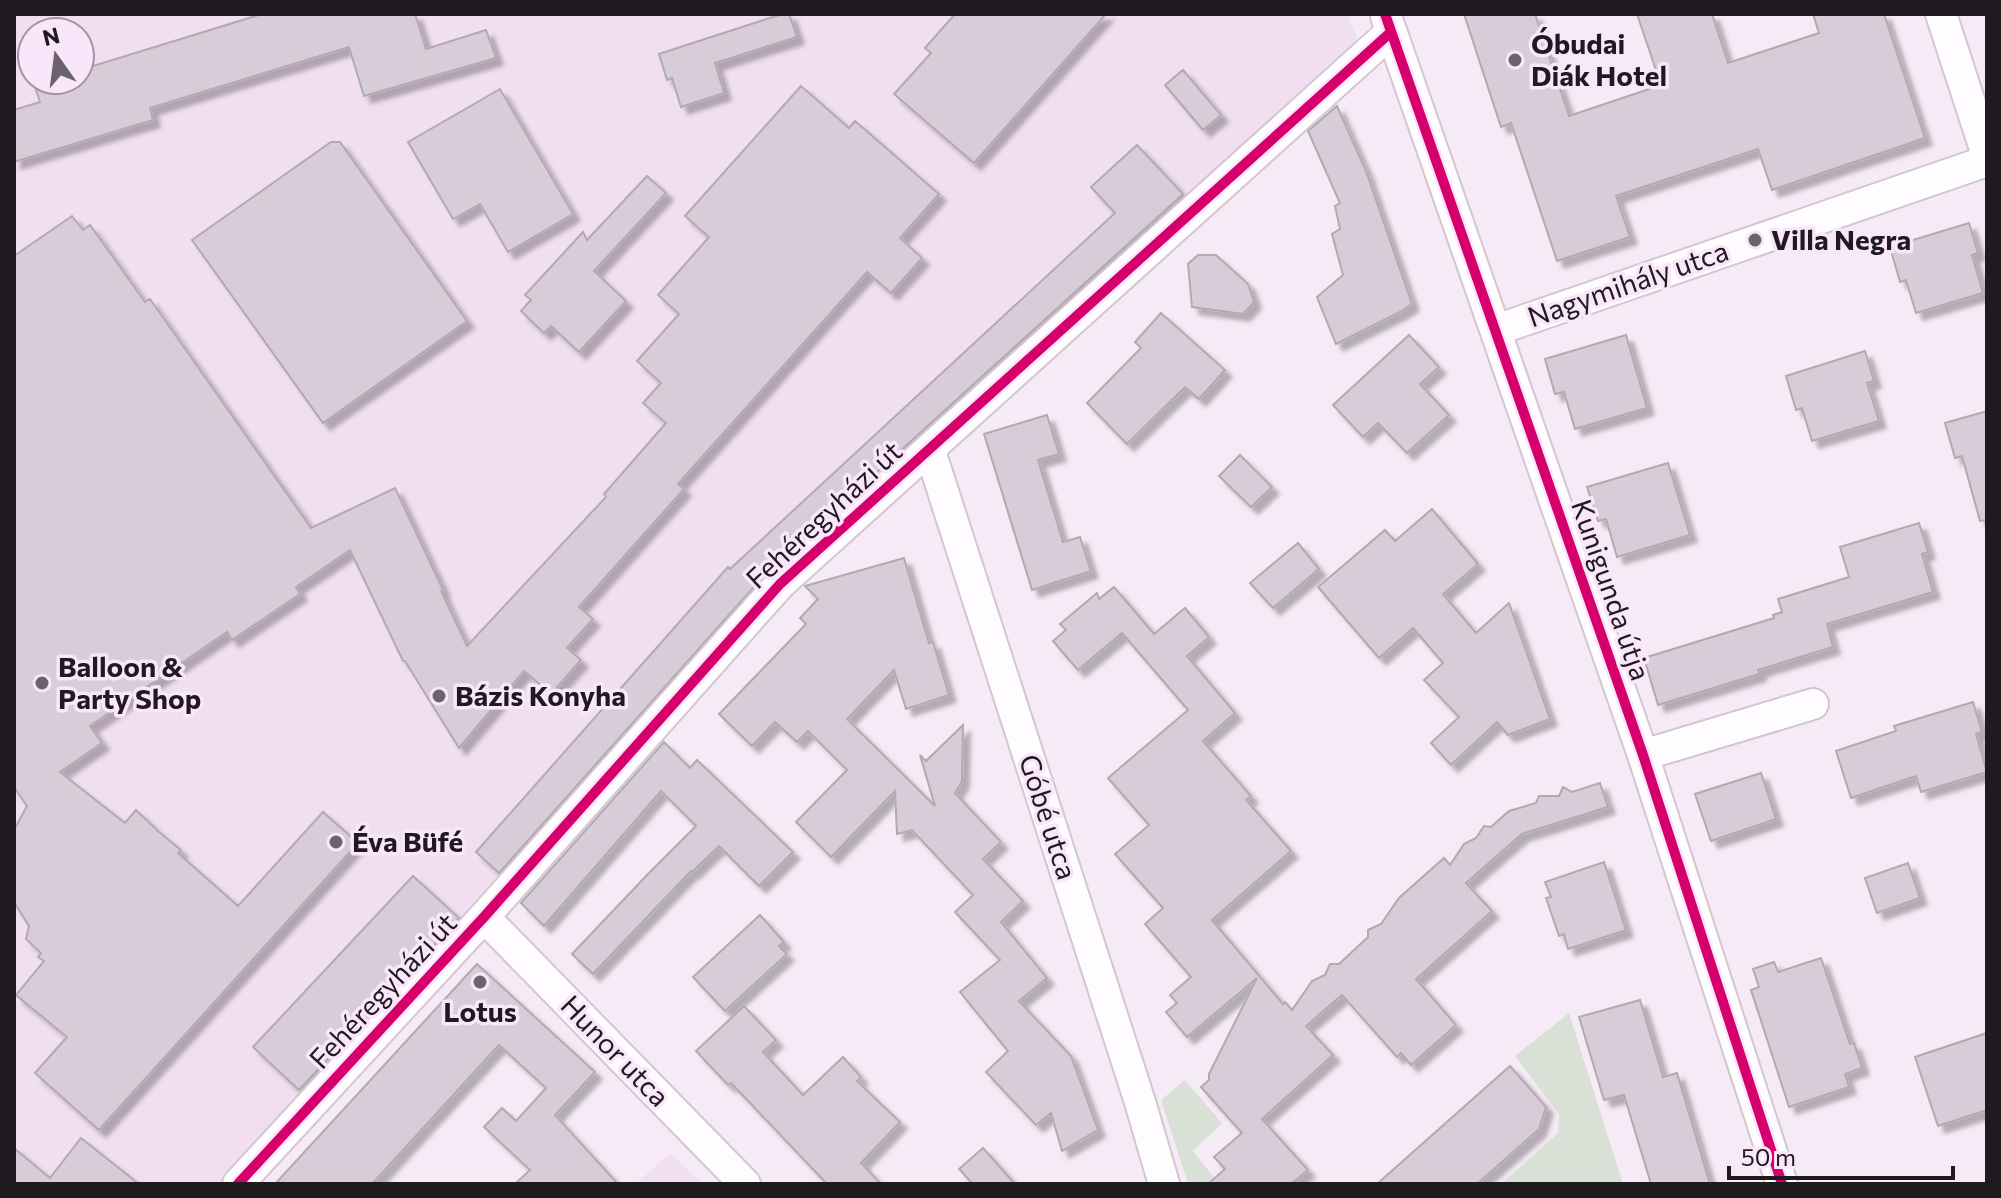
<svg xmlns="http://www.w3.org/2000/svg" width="2001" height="1198" font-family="Commissioner,sans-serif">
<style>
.built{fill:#f1def1;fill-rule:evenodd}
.green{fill:#d9e0d6}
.building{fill:#d8ccd8;stroke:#b2a9b1;stroke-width:2;filter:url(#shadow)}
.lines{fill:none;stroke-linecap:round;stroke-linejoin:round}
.minor-casing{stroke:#d0c7d0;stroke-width:34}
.minor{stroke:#fefcfe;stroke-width:30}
.cycleway-casing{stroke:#fae6fa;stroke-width:15}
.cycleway{stroke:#d6006c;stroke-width:10}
.poi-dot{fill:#6b636b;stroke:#fae6fa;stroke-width:3}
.labels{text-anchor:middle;stroke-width:7;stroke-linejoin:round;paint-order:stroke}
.poi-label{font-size:28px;font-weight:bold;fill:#201a20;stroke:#fae6fa;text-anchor:start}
.street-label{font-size:28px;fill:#201a20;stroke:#fae6fa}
</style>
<defs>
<filter id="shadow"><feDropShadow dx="7" dy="7" stdDeviation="2" flood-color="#0004"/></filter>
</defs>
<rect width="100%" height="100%" fill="#f6eaf6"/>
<path class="built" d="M14 14H1348L1359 45 759 593 505 880 220 1184H14ZM32 32H80V80H32Z
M670 1153 702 1184H636Z"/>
<path class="green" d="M1569 1013 1623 1184H1501L1558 1133 1559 1114 1515 1056Z
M1185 1080 1222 1123 1193 1151 1219 1184H1188L1161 1100Z"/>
<path class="building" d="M262 14H415L426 49 486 30 496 58 364 96 349 47 150 108 153 120 14 162V110L40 102 34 84 47 80H80V70Z
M782 14H789L797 37 715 63 724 93 681 107 672 78 667 80 659 54Z
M955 14H1106L974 163 894 94 931 53 925 48Z
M1464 14H1535L1569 116 1661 85 1637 14H1712L1728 63 1819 33 1813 14H1884L1925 138 1772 190 1758 149 1616 196 1630 237 1557 261 1511 123 1501 127Z
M1183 70 1221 115 1203 130 1165 85Z
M801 86 849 128 855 121 939 194 900 238 922 258 891 293 867 272 678 484 684 489 579 607 593 619 567 648 581 660 551 694 524 671 459 748 405 661H403L350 550 296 587 300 594 232 640 227 632 90 726 102 743 60 772 125 823 136 810 159 832 181 850 178 853 238 906 323 812 358 843 99 1130 35 1073 67 1037 16 995 44 961 38 957 41 953 26 939 29 926 14 902V830L27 806 14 787V256L72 216 83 230 90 225 145 302 150 299 311 528 395 488 443 590 441 591 467 646 606 497 604 494 666 423 643 403 661 383 637 361 679 314 658 295 709 237 685 216Z
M500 89 573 214 508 252 480 204 453 219 408 142Z
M1337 106 1366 171 1412 304 1400 312 1336 344 1317 297 1343 275 1332 234 1340 229 1335 206 1340 203 1308 131Z
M331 142H340L467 321 323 423 192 240Z
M1137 145 1183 194 768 571 499 873 476 852 728 567 730 569 1115 213 1091 187Z
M647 176 666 193 594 271 626 301 579 352 551 326 544 333 521 311 531 300 525 295 583 232 587 240Z
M1969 223 1978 253 1972 255 1983 293 1916 313 1906 280 1900 282 1890 247Z
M1198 255H1216L1248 284 1254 302 1243 314 1192 307 1188 264Z
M1161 313 1225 370 1199 399 1185 387 1127 444 1087 403 1141 348 1135 342Z
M1409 335 1439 367 1420 384 1449 415 1407 453 1378 423 1363 437 1333 405Z
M1626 335 1647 408 1575 429 1564 392 1555 394 1545 359Z
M1865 351 1874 381 1867 383 1879 421 1812 441 1802 408 1796 410 1786 376Z
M1987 411V520L1980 521 1962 456 1955 458 1945 423Z
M1047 415 1059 454 1038 460 1063 542 1080 537 1091 571 1032 590 984 434Z
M1240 455 1272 487 1251 507 1219 476Z
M1668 463 1690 535 1617 557 1606 519 1598 521 1587 487Z
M1432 509 1478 564 1443 594 1476 633 1509 603 1550 719 1508 735 1497 722 1451 765 1431 743 1459 717 1424 680 1443 663 1413 628 1379 658 1318 587 1385 530 1395 541Z
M1919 523 1928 552 1922 554 1933 592 1827 624 1833 647 1758 670 1759 674 1658 705 1644 658 1774 618 1773 615 1782 612 1778 599 1849 577 1840 547Z
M1298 543 1319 569 1273 608 1250 583Z
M904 558 929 643 933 642 949 695 906 709 894 670 847 719 935 806 920 755 926 761 963 725 962 781 955 793 1001 842 983 859 1023 901 1001 922 1047 978 1019 1001 1071 1056 1098 1130 1062 1151 1051 1113 1036 1125 986 1072 1008 1051 960 992 1000 960 955 912 973 895 912 830 897 834 895 791 831 857 796 822 847 770 808 731 797 742 775 722 752 746 719 714 806 624 800 618 818 599 805 586Z
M1114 587 1154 634 1185 608 1209 637 1187 656 1235 713 1203 741 1251 796 1246 800 1291 851 1212 920 1283 1004 1285 1002 1292 1010 1312 981 1325 975 1330 964H1339L1368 937V930L1381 924 1399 898 1444 858 1450 865 1464 844 1476 838 1484 826 1491 827 1509 811 1536 803 1539 796H1559L1563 787 1572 792 1600 783 1608 807 1522 834 1466 883 1492 911 1416 979 1456 1025 1411 1065 1401 1053 1397 1057 1342 995 1306 1026 1333 1055 1262 1119 1308 1170 1291 1184H1208L1225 1169 1214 1157 1242 1133 1201 1087 1209 1080V1074L1257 978 1187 1037 1166 1012 1177 1003 1170 995 1191 977 1145 924 1163 908 1115 854 1149 825 1108 778 1188 710 1122 633 1078 670 1053 641 1066 630 1060 624 1097 593 1099 599Z
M1973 702 1982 732 1976 734 1987 772 1921 792 1916 776 1851 798 1836 751 1896 731 1894 726Z
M664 742 690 768 697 760 793 852 759 886 719 846 692 872 691 871 593 974 572 954 648 874 696 826 661 791 544 926 521 903Z
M1761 773 1776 819 1711 841 1695 794Z
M1604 862 1626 930 1568 949 1564 934 1559 936 1546 898 1551 897 1545 882Z
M1908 863 1920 898 1877 913 1865 878Z
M413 876 459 918 299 1090 253 1047Z
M760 915 784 942 779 946 787 954 725 1011 693 977Z
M1821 958 1850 1044 1854 1043 1862 1068 1845 1074 1849 1087 1789 1107 1751 990 1759 987 1753 969 1774 962 1778 972Z
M477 964 595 1072 555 1115 618 1184H515L530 1170 484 1127 502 1108 516 1121 546 1088 499 1045 372 1184H275Z
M1640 1000 1663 1077 1677 1073 1710 1184H1651L1624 1095 1604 1100 1579 1017Z
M744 1006 776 1040 763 1052 803 1095 843 1057 861 1077 857 1081 900 1122 861 1163 881 1184H827L731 1083 728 1085 696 1051Z
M1987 1033V1110L1938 1126 1915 1057Z
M1510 1066 1546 1107 1539 1129 1477 1184H1377Z
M81 1138 139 1184H14V1148L50 1178Z
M983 1148 1015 1184H973L959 1169Z"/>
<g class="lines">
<defs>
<path id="minor" d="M1941 14 1987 155
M1386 16 1643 755 1782 1184
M1496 330 1987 161
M930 451 1140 1102 1164 1184
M1643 755 1813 704
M484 917 745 1184
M238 1184 484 917 780 584 1391 32"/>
</defs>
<use href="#minor" class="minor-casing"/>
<use href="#minor" class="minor"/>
<defs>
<path id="cycleway" d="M1385 14 1643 755 1782 1184
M238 1184 484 917 780 584 1391 32"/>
</defs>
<use href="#cycleway" class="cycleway-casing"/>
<use href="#cycleway" class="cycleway"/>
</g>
<g class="poi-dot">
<circle cx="1515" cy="60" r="8"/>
<circle cx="1755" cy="240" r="8"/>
<circle cx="42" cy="683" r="8"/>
<circle cx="439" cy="696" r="8"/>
<circle cx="336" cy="842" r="8"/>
<circle cx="480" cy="982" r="8"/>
</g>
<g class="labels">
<g class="poi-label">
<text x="1531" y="54">Óbudai<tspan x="1531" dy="32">Diák Hotel</tspan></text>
<text x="1771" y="250">Villa Negra</text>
<text x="58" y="677">Balloon &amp;<tspan x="58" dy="32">Party Shop</tspan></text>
<text x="455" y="706">Bázis Konyha</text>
<text x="352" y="852">Éva Büfé</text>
<text x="480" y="1022" text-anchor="middle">Lotus</text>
</g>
<g class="street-label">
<text transform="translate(1628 284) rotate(-19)" y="10">Nagymihály utca</text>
<text transform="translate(824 515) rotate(-43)" y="10">Fehéregyházi út</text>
<text transform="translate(1611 590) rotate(71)" y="10">Kunigunda útja</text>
<text transform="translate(1048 817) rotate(72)" y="10">Góbé utca</text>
<text transform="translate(383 991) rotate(-47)" y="10">Fehéregyházi út</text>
<text transform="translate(615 1051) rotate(46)" y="10">Hunor utca</text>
</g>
</g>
<rect width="2001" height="1198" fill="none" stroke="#201a20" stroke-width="32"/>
<g transform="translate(56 56) rotate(346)"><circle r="38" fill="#fae6fa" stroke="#a394a3" stroke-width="2"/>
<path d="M0-6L14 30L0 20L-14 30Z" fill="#6b636b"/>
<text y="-12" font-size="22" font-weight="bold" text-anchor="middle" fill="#201a20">N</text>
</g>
<path d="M1729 1166v12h224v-12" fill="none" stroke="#201a20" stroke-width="4"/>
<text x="1741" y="1166" font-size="24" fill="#201a20" stroke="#fae6fa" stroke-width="6" paint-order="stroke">50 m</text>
</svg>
